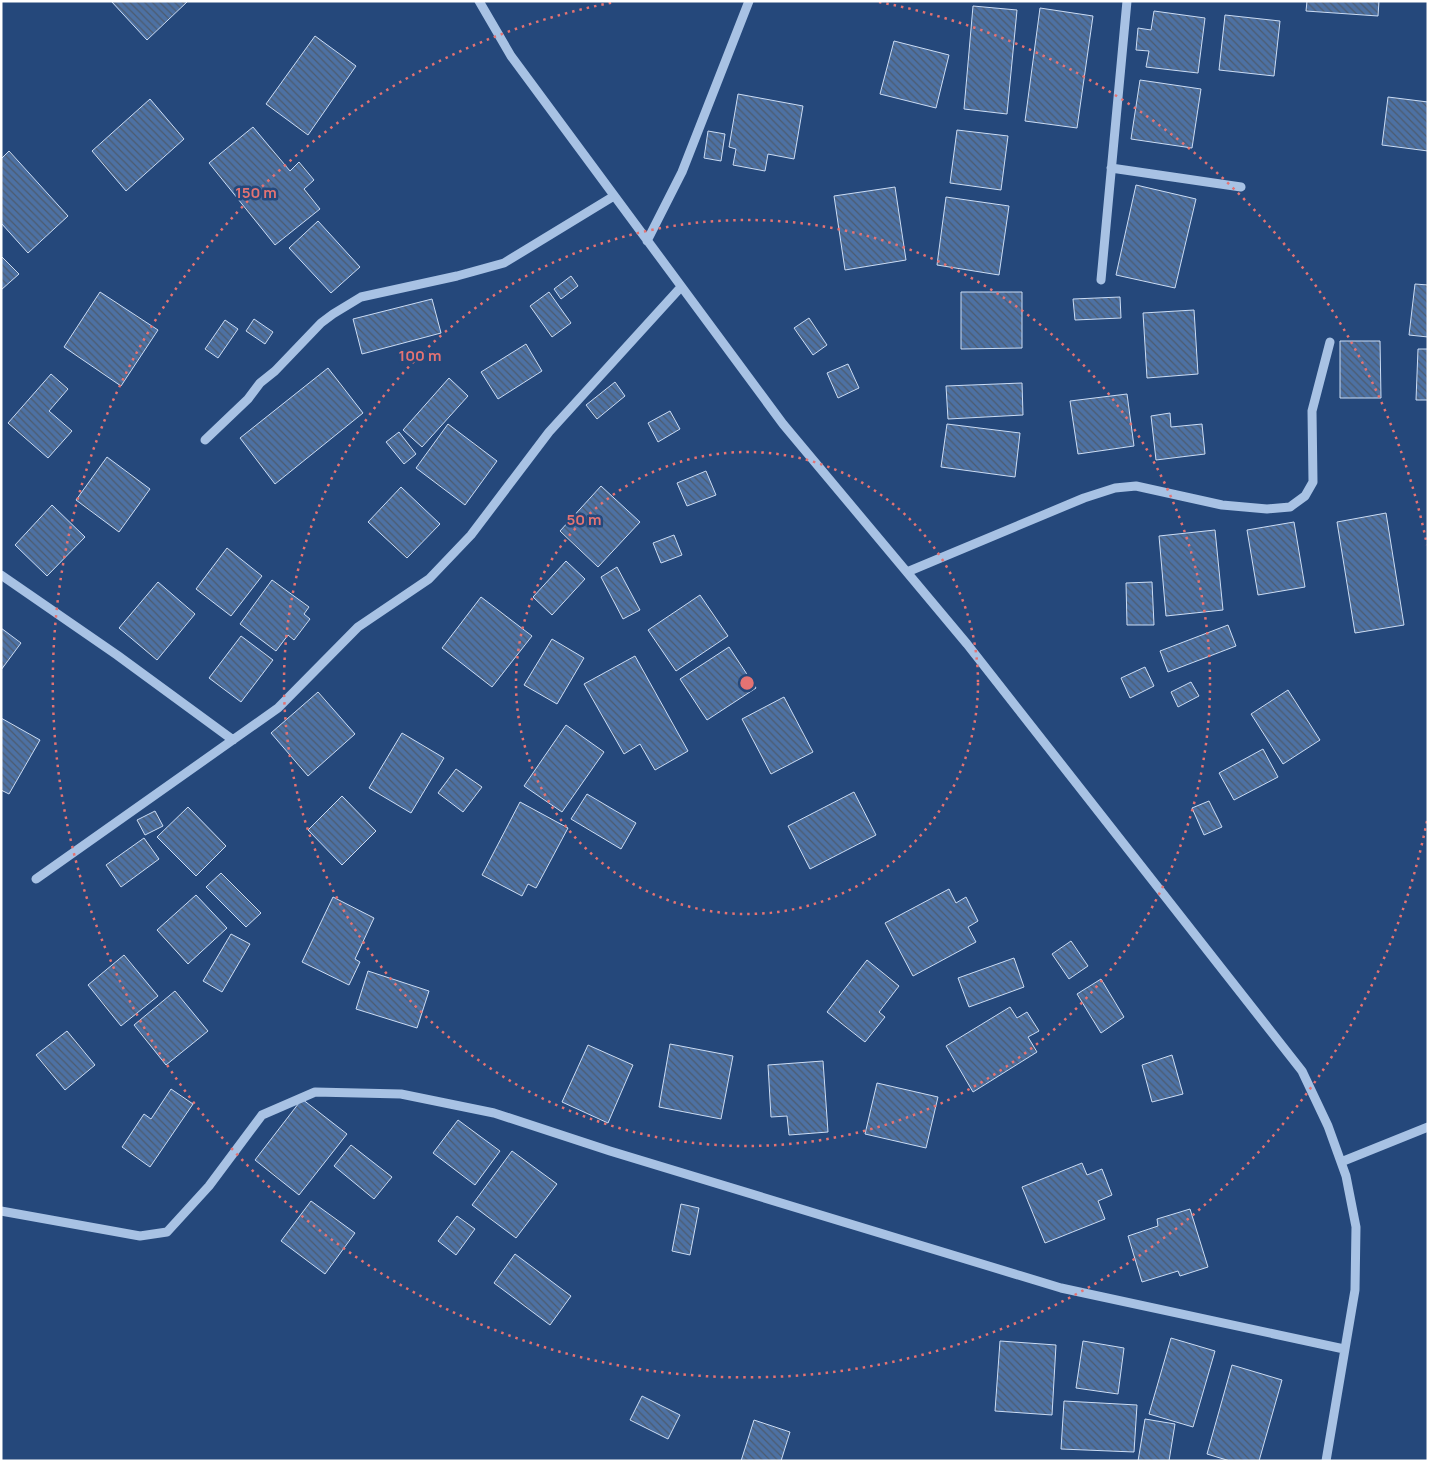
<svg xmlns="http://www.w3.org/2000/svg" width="1429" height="1462" font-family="Manrope,sans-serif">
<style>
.building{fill:url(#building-back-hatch);stroke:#cbdcf4}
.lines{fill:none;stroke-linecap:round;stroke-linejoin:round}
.minor{stroke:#a8c2e4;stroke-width:9}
.ring{fill:none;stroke:#e47373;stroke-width:2.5;stroke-dasharray:2.5 5}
.centre{fill:#e47373;stroke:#25487b;stroke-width:2.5}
.ring-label{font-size:15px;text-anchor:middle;font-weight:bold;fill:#e47373;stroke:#25487b;stroke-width:5;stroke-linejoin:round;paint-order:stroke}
</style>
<defs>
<pattern id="building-back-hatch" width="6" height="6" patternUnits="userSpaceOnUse" patternTransform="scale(1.25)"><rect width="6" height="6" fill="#4d71a3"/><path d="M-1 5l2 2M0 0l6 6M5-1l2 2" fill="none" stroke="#4c5b6f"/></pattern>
</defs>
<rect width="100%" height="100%" fill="#25487b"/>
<path class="building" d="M111 1H188L147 40Z
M1307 1H1379L1378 16 1306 11Z
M973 6 1017 10 1007 114 964 109Z
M1040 8 1093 16 1077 128 1025 121Z
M1154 11 1205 18 1198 73 1146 67 1149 51 1136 50 1138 28 1151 30Z
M1225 15 1280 21 1274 76 1219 70Z
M315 36 356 66 308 135 266 104Z
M894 41 949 55 936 108 880 94Z
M1140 80 1201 89 1192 148 1131 139Z
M738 94 803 106 794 159 768 154 765 171 733 165 736 149 729 147Z
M1388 97 1428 102V151L1382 145Z
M150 99 184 139 126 191 92 151Z
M253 127 290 171 299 162 314 180 304 189 320 209 275 245 209 163Z
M957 130 1008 136 1001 190 950 183Z
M708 131 725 134 721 161 704 158Z
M9 151 68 216 28 253 1 223V159Z
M1136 185 1196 199 1175 288 1116 275Z
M895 187 906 260 845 270 834 196Z
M946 197 1009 206 999 275 937 265Z
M318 221 360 267 331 293 289 248Z
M1 256 19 274 1 290Z
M571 276 578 286 561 299 554 289Z
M1415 284 1428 285V337L1409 335Z
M100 292 158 330 121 386 64 347Z
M549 292 571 323 552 337 530 306Z
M961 292H1022V348L961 349Z
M1120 297 1121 318 1075 320 1073 299Z
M432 299 441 333 362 354 353 319Z
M1194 310 1198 374 1147 378 1143 313Z
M809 318 827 345 813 355 794 328Z
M254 319 273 332 265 344 246 331Z
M225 320 238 329 218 358 205 349Z
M1340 341H1380L1381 398H1340Z
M526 344 542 371 498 399 481 372Z
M1418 349H1428V400H1416Z
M848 364 859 388 838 398 827 373Z
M328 368 363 413 275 484 240 438Z
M51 374 68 389 49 411 72 431 48 458 8 423Z
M449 378 468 396 422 447 403 430Z
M615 382 625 396 597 419 586 405Z
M1022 383 1023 415 948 419 946 386Z
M1127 394 1134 446 1078 454 1070 401Z
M670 411 680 429 658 442 648 423Z
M1170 413 1171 427 1202 424 1205 454 1156 460 1151 416Z
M448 424 497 461 465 505 416 468Z
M947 424 1020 433 1015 477 941 467Z
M399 432 416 454 404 464 386 442Z
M107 457 150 489 119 532 76 500Z
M706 471 716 495 687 506 677 483Z
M601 486 640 522 598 567 560 531Z
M401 487 440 524 407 558 368 522Z
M52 505 85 537 47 576 15 545Z
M1386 513 1404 625 1355 633 1337 522Z
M1294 522 1305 587 1258 595 1247 530Z
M1215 530 1223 610 1166 616 1159 536Z
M674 535 682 555 661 563 653 543Z
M227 548 262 576 231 616 196 589Z
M566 561 585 579 552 615 533 597Z
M617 567 640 610 623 619 601 577Z
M272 580 309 607 304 614 310 619 294 640 288 635 276 651 240 624Z
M158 582 195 614 157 660 119 628Z
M1152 582 1154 625H1127L1126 583Z
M700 595 728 636 676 671 648 630Z
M481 597 532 636 492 687 442 648Z
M1228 625 1236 646 1168 672 1160 651Z
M1 628 21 643 1 670Z
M241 636 273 660 241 702 209 678Z
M552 639 584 658 557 704 524 685Z
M729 647 756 688 707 720 680 679Z
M635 656 688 751 655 770 640 744 624 754 584 684Z
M1145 667 1154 686 1130 698 1121 678Z
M1191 682 1199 696 1178 707 1171 692Z
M1288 690 1320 740 1283 764 1251 714Z
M318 692 355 734 308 776 271 733Z
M784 697 813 752 771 774 742 719Z
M1 718 40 740 9 794 1 790Z
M566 725 604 752 562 812 524 786Z
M402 733 444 758 411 813 369 788Z
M1263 749 1278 777 1234 800 1219 773Z
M456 769 482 787 463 812 438 793Z
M854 792 876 835 810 869 788 826Z
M587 794 636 823 621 849 571 819Z
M342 796 376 831 342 865 308 830Z
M1209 801 1222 827 1204 835 1192 808Z
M520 802 568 828 536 888 528 884 522 896 482 875Z
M188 807 226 846 196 876 157 837Z
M155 811 163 826 145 835 137 820Z
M144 838 159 859 121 887 106 865Z
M221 873 261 913 246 927 206 887Z
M949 889 956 903 966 897 978 921 968 927 976 942 913 976 885 923Z
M196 895 227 928 188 964 157 930Z
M333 897 374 918 355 959 360 962 349 985 302 962Z
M231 934 250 944 222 992 203 981Z
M1071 941 1088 966 1069 979 1052 954Z
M124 955 158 996 121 1026 88 985Z
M1014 958 1024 987 969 1007 958 978Z
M867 960 899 986 879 1012 885 1017 865 1042 827 1012Z
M368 971 429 991 417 1028 356 1009Z
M1101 979 1124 1017 1101 1033 1077 994Z
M175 991 208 1031 166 1065 134 1025Z
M1010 1007 1017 1018 1027 1012 1039 1031 1028 1037 1037 1052 973 1092 946 1046Z
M67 1031 95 1065 65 1090 36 1055Z
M670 1044 733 1056 721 1119 659 1107Z
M588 1045 633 1065 608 1123 562 1102Z
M1172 1055 1183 1094 1152 1102 1142 1065Z
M823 1061 828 1132 789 1135 787 1116 771 1117 768 1065Z
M877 1083 938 1097 926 1148 865 1134Z
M171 1089 193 1104 150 1167 122 1147 144 1114 151 1119Z
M302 1099 347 1134 299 1195 255 1160Z
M458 1120 500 1151 475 1185 433 1153Z
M351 1145 392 1177 374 1199 334 1166Z
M512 1151 557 1184 516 1238 472 1205Z
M1082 1163 1087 1175 1102 1169 1112 1195 1098 1201 1105 1219 1045 1243 1022 1187Z
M311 1201 355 1233 325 1274 281 1241Z
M681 1204 699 1208 690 1255 672 1251Z
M1190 1209 1208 1267 1180 1276 1178 1271 1142 1282 1128 1236 1158 1226 1157 1219Z
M457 1216 475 1229 456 1255 438 1241Z
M515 1254 571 1296 550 1325 494 1283Z
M1171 1338 1215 1351 1193 1427 1149 1414Z
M1000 1341 1056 1345 1052 1415 995 1411Z
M1083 1341 1124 1348 1118 1394 1076 1388Z
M1232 1365 1282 1380 1259 1461H1230L1207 1454Z
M642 1396 680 1415 668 1439 630 1420Z
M1064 1401 1137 1405 1134 1452 1061 1449Z
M1145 1419 1175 1424 1169 1461H1138Z
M754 1420 790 1432 781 1461H741Z"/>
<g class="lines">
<path class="minor" d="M479 1 511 56 783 424 967 644 1302 1071 1328 1126 1346 1176 1356 1227 1355 1290 1326 1461
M1111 168 1241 187
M647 241 682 172 749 1
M1101 280 1127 1
M205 440 248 399 260 383 275 371 321 323 333 314 361 297 457 276 504 263 614 196
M907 572 1084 498 1115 488 1136 486 1222 505 1267 509 1290 507 1305 496 1313 482 1312 411 1330 342
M1 575 117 655 233 740
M36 879 278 708 358 627 429 579 471 535 549 432 681 287
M1341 1162 1428 1127
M1 1211 140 1236 167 1232 209 1186 262 1115 315 1092 401 1094 494 1113 610 1151 1061 1288 1344 1349"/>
</g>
<g class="ring">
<circle cx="747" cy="683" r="231"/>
<circle cx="747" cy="683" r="463"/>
<path d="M1427 821A694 694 0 1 1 615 2M879 2A694 694 0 0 1 1427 545"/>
</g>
<circle cx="747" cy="683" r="8" class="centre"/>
<g class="ring-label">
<text x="256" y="198">150 m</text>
<text x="420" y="361">100 m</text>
<text x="584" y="525">50 m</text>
</g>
<rect width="1429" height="1462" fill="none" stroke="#ffffff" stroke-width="5"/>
</svg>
